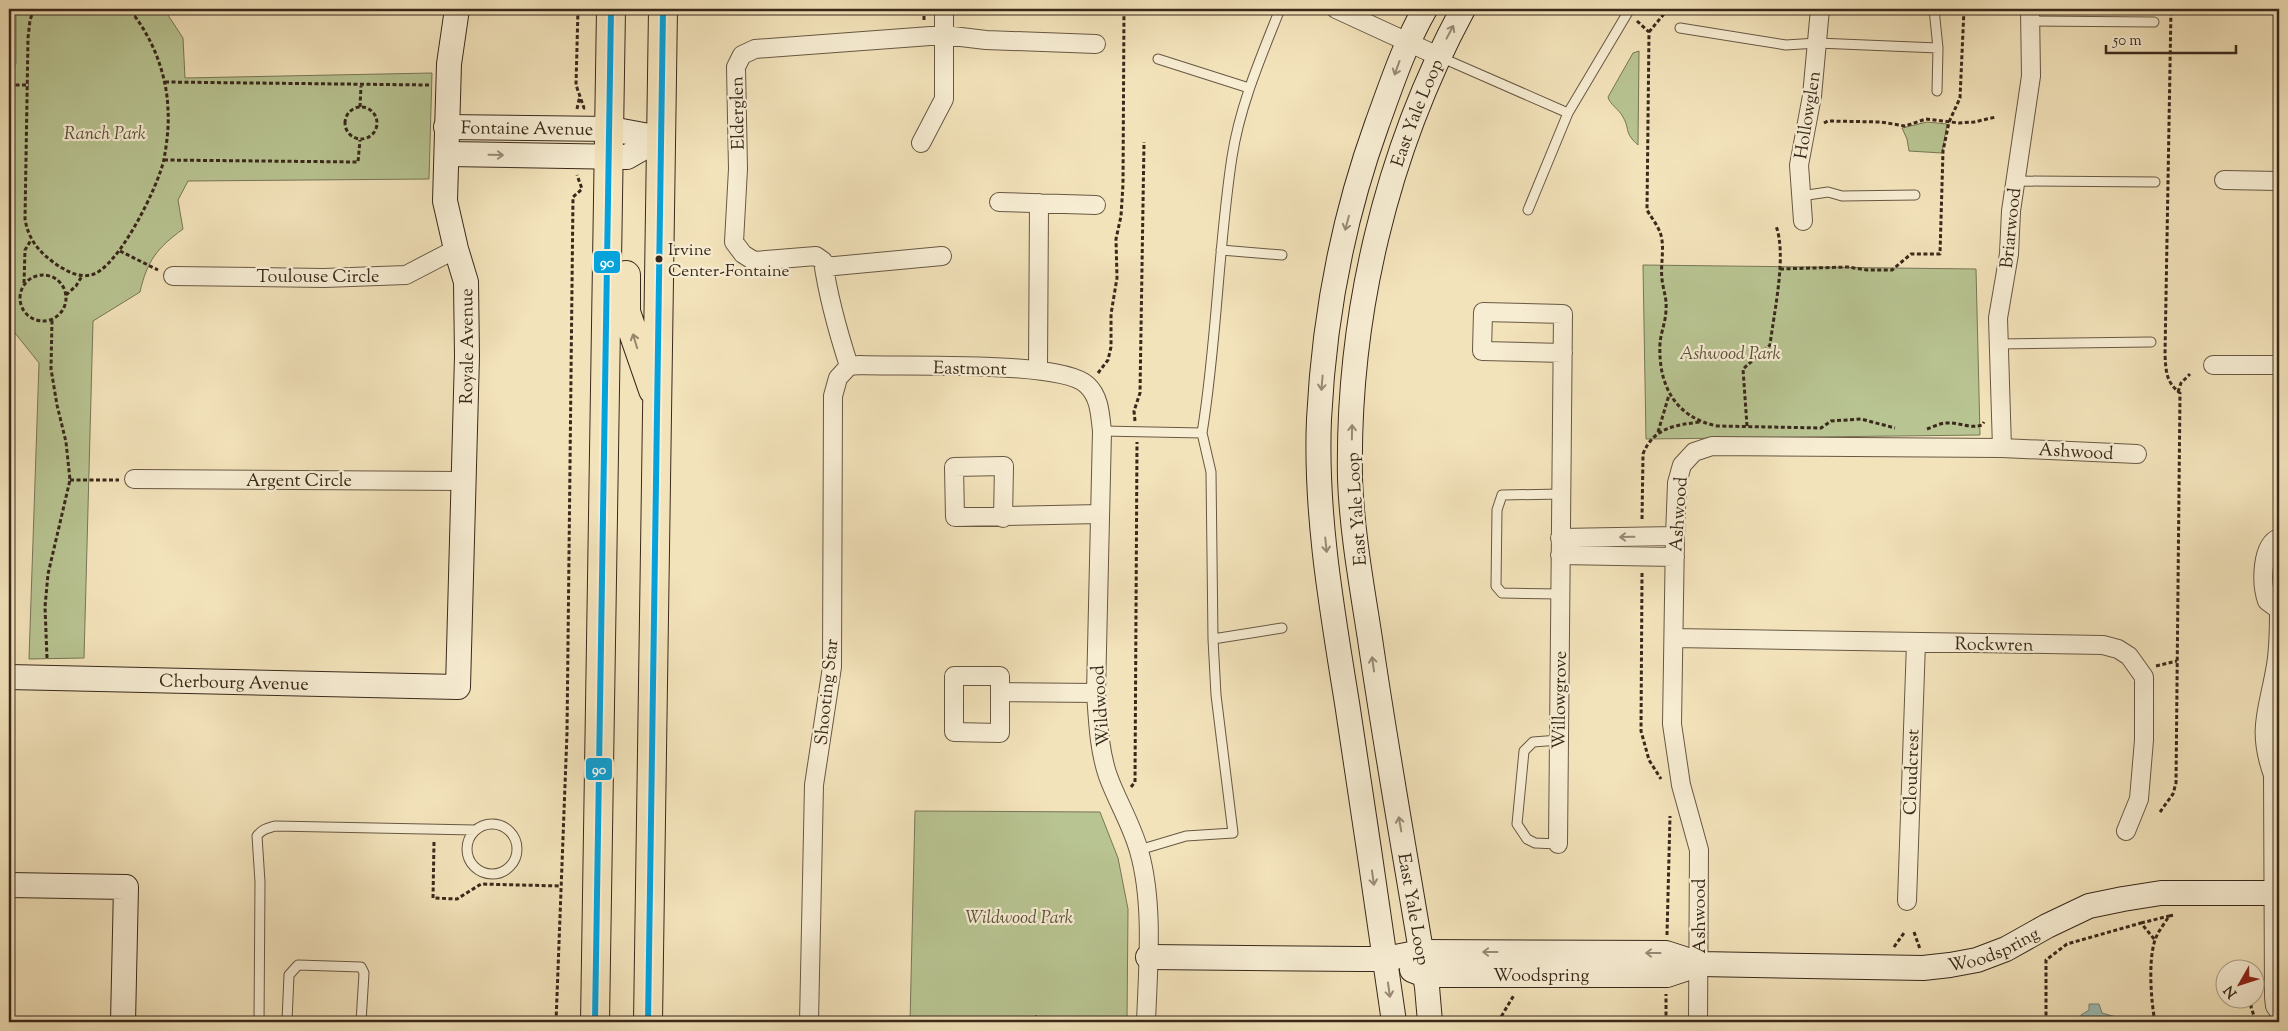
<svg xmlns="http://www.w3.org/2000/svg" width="2288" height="1031" font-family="'Sorts Mill Goudy',serif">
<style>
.green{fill:#b8c492;stroke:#787656}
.water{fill:#9cbdb4;stroke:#748277}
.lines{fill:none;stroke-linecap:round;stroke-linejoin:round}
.lane-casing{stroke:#685843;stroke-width:11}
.street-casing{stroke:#685843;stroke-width:20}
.secondary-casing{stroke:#39291b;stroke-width:26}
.primary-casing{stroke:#39291b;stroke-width:30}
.path{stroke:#39291b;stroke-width:3;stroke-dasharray:4 2.5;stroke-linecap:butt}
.lane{stroke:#f7edd3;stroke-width:9}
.street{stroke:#f7edd3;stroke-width:18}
.secondary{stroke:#f7edd3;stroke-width:24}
.primary{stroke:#f3e3bb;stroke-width:28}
.bus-1-casing{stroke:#f7edd3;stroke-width:10}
.bus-1{stroke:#06a2dc;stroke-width:6}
.oneway{stroke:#988b77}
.oneway2{stroke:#96866b}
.bus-dot{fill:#39291b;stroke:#f7edd3;stroke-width:2}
.labels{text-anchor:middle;stroke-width:4.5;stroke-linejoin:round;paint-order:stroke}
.bus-label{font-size:17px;fill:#39291b;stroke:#f7edd3;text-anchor:start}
.street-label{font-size:18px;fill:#39291b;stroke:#f7edd3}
.park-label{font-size:18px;font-style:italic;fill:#595039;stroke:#f7edd3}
.line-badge{stroke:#f7edd3;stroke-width:2}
.badge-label{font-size:14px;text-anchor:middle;font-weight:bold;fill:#fff}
</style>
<rect width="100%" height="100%" fill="#f3e3bb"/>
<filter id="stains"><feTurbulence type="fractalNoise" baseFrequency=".004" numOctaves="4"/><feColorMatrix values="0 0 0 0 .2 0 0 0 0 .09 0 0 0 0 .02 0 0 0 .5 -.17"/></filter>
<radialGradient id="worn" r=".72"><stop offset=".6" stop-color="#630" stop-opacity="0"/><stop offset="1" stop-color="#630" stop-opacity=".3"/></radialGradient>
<path class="green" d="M16 9H164L183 38 185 78 432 73 429 179 188 181 178 200 183 229C157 248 147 261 140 292L93 321 84 658 29 659 39 363 11 328 9 64H16Z
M1639 51 1638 145C1624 133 1630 129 1623 117 1619 109 1610 105 1608 97L1633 53Z
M1927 122 1947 124 1942 153 1909 151 1907 139 1902 128Z
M1643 265 1976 269 1980 435 1646 439Z
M915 811 1100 812 1118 858 1128 909 1127 1022H910Z"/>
<path class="water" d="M2089 1004H2099L2102 1013 2116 1017V1022H2081V1015L2089 1010Z"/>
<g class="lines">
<defs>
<path id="lane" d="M2030 21 2154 22
M1680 28 1786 45 1817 43 1938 48 1934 9
M1440 57 1568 113
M1158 59 1249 88
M1937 91 1938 48
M2015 181 2155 182
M1801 196 1828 192 1842 196 1915 195
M1528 210 1568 113 1628 12
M1221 250 1282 255
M1999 344 2151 342
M1102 431 1202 433 1211 472 1213 639 1216 695 1233 833 1186 836 1139 850
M1202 433C1217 342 1218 248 1232 157 1240 105 1261 57 1280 9
M1560 594 1502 593 1496 586 1497 510 1502 495 1561 494
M1213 639 1282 628
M467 849a25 25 0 1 1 50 0a25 25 0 1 1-50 0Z
M1558 844 1535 843 1527 839 1517 824 1524 751 1533 742 1559 740
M287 1021 289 975 298 965 361 967 364 973 361 1022
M259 1022 260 882 257 836C262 829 268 828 275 826L475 830"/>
<path id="street" d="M1336 9 1438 56
M921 143 944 99V9
M2224 180 2279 181
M999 202 1096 205
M1803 221 1799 165 1812 96 1820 9
M824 267 942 256
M173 276 324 278 406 275 456 249
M2213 365H2279
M849 366 860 365C903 367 1061 360 1087 385 1100 397 1100 415 1102 431L1096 693C1098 721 1099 750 1108 776 1117 801 1132 825 1139 851 1154 903 1148 968 1146 1022
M849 366C838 332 828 296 823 261L816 256 754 261 743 254 734 242 738 169 736 67 742 55 755 49 944 35 986 40 1096 44
M1038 369 1039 203
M2002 448 1998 318 2009 254 2011 211 2031 76 2030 9
M134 479 464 481
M1003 518 1004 466 954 467 955 517 1100 514
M1560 538 1675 536
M2279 538C2261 545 2261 584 2267 601L2279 610
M1560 555 1675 557
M2279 610C2279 628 2279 647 2276 665 2269 709 2256 728 2273 775L2274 997 2275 1006 2279 1012
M1674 638 2103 645 2118 649 2129 656 2144 677V740L2139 799 2126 831
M1000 692V733L954 732V676H1000V692L1096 693
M1558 844 1563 314 1483 312 1482 351 1563 353
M1907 901 1916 643
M809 1022 814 785 832 667 833 396 838 378 849 366
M1698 1022 1699 850 1681 785 1672 724 1675 536 1677 483 1682 465 1694 452 1712 446 2002 448 2137 454"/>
<g id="secondary">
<path id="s1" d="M446 127 611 129 660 138"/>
<path d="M448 154 627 157 660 138"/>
<path id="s2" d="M9 677 458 687 467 356 466 282 456 249 445 201 449 64 457 9"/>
<path d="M9 885 126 887 123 1022"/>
<path id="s3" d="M1148 957 1360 959H1385L1421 952 1666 953 1700 964 1923 968 1950 965 1977 960 2006 949 2047 926 2089 906 2123 899 2161 893H2279"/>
<path id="s4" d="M1412 970 1425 975H1667L1700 964"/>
<path d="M1394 1022C1379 916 1363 809 1347 703 1332 610 1315 514 1319 419 1324 318 1343 218 1377 124 1392 83 1404 46 1425 9"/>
<path id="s5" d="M1430 1022 1427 987C1408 871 1387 756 1370 639 1362 587 1352 533 1350 479 1347 317 1386 152 1463 9"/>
</g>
<path id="primary" d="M626 275V312L653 390
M595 1022 611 9
M648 1022 663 9"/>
</defs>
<use href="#lane" class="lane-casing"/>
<use href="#street" class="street-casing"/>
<use href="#secondary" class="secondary-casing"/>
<use href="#primary" class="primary-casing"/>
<path class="path" d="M34 9 30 20 28 38 25 219C28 238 38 251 53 262 64 270 78 278 91 275 118 269 159 185 164 159 167 143 169 125 168 110 167 74 152 36 129 9
M578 9 576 85 584 108H587
M134 15 140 9
M924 20V9
M1637 21 1649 32 1647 210C1651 217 1656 223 1659 230 1666 244 1660 264 1662 279 1663 290 1667 298 1666 309 1666 321 1661 332 1660 343 1658 384 1674 417 1717 426L1821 428 1831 421 1861 419 1895 428
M1649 32 1668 9
M165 82 429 85
M9 85H29
M345 123a16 16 0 1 1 32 0a16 16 0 1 1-32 0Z
M360 107 361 86
M577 109 580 95
M1824 123 1828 121 1881 122 1905 126 1926 119 1959 123 1974 122 1996 117
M164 160 358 162 360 140
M120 251 158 270
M1780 269 1848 267 1867 270H1892L1911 254H1940L1943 151 1949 122 1960 98 1964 9
M20 298a23 23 0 1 1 46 0a23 23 0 1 1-46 0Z
M24 283 25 250 31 240
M66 295 76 286 82 276
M1098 373 1108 360 1111 347V314L1117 278 1116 239 1121 216 1123 184 1124 9
M2178 392 2181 383 2190 374
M1135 421 1134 411 1140 393 1144 142
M1747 426 1743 369 1770 345C1774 312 1787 255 1776 226
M1927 429C1933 427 1940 423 1946 423 1959 422 1970 429 1982 425L1984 422
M1658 432 1669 395
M70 480H119
M1642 519 1643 454C1653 428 1675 425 1700 422
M1642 573 1641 731 1649 760 1661 779
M47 658 45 607 48 574 70 480 66 442 57 405 51 369 52 320
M2156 666 2177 661
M1131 787 1135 782 1137 442
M2160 812 2173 794 2176 783 2180 393C2166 382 2166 372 2165 355L2171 9
M434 842 433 898 457 899 481 884 560 886
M2141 923 2169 916
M1914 932 1920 949
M1667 935 1670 816
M1894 947 1904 933
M2252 998 2251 1007 2256 1022
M556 1022 567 733 573 197 582 189 577 175
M1032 1022 1037 1016
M1498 1022 1514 995
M1666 1022V994
M2046 1022V960L2067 944 2141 923 2155 940
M2155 1022C2151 1001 2148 961 2155 940 2158 931 2165 923 2169 916L2175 915"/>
<use href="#lane" class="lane"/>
<use href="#street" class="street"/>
<use href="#secondary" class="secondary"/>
<use href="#primary" class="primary"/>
<defs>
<path id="bus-1" d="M595 1022 611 9
M648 1022 663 9"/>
</defs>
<use href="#bus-1" class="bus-1-casing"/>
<use href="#bus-1" class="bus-1"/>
</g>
<defs><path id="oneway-shaft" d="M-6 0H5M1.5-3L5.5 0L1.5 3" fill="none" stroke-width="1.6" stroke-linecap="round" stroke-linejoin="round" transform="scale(1.25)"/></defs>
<g class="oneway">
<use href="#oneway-shaft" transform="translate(1450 32) rotate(-62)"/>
<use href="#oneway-shaft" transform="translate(1397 68) rotate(110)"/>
<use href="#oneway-shaft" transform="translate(496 155) rotate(1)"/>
<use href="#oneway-shaft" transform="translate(1347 223) rotate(105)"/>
<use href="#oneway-shaft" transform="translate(1322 383) rotate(95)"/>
<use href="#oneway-shaft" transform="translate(1352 432) rotate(-89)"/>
<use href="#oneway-shaft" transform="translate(1627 537) rotate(179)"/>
<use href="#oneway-shaft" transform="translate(1326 545) rotate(84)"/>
<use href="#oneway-shaft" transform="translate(1373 664) rotate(-98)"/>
<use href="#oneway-shaft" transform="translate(1400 824) rotate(-100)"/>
<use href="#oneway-shaft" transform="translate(1373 878) rotate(82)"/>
<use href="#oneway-shaft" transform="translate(1490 952) rotate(-180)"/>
<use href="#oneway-shaft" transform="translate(1653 953) rotate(-180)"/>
<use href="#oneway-shaft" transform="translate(1389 990) rotate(82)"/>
</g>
<use class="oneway2" href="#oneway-shaft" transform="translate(635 341) rotate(-107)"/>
<circle class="bus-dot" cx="659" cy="259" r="4.5"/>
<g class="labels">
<g class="bus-label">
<text x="668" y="255">Irvine<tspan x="668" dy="21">Center-Fontaine</tspan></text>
</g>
<g class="street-label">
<text transform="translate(737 113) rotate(-91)" y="6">Elderglen</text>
<text dy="6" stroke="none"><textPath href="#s5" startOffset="924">East Yale Loop</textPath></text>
<text transform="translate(1807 115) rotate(-81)" y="6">Hollowglen</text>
<text dy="6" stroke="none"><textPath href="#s1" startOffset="81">Fontaine Avenue</textPath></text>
<text transform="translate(2010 228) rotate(-84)" y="6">Briarwood</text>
<text x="318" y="282">Toulouse Circle</text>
<text dy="6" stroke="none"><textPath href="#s2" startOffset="790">Royale Avenue</textPath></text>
<text transform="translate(970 368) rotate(1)" y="6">Eastmont</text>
<text transform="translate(2076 451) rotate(3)" y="6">Ashwood</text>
<text x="299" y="486">Argent Circle</text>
<text transform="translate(1356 509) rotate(-94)" y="6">East Yale Loop</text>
<text transform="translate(1678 514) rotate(-86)" y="6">Ashwood</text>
<text transform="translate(1994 644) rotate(1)" y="6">Rockwren</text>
<text dy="6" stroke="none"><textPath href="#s2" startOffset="225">Cherbourg Avenue</textPath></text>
<text transform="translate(826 692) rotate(-84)" y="6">Shooting Star</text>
<text transform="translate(1559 700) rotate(-89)" y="6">Willowgrove</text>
<text transform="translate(1100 706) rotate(-94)" y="6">Wildwood</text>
<text transform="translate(1911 772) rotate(-88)" y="6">Cloudcrest</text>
<text transform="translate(1414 909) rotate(80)" y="6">East Yale Loop</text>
<text transform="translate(1699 916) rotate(-90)" y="6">Ashwood</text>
<text dy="6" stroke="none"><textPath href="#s3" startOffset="851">Woodspring</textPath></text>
<text dy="6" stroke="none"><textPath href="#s4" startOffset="130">Woodspring</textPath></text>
</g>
<g class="park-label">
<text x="105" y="139">Ranch Park</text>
<text x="1730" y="359">Ashwood Park</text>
<text x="1019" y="923">Wildwood Park</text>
</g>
</g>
<g class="line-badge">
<rect x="593" y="250" width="28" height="24" rx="5" fill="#06a2dc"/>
<rect x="585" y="757" width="28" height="24" rx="5" fill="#06a2dc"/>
</g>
<g class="badge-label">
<text x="607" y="267">90</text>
<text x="599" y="774">90</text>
</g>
<rect width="2288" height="1031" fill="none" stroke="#f3e3bb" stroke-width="30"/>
<rect x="10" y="10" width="2268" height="1011" fill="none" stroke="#39291b" stroke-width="2.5"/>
<rect x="15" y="15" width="2258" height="1001" fill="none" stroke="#39291b"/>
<g transform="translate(2240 984) rotate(231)"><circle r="24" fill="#f7edd3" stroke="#ab9f89"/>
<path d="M0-4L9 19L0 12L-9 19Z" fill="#8f2418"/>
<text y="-8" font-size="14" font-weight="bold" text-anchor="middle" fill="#39291b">N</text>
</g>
<path d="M2106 45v8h130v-8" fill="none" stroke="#39291b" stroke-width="2.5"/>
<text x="2113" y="45" font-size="15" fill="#39291b" stroke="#f7edd3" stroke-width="4" paint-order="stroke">50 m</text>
<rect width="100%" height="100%" filter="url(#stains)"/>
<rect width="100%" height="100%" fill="url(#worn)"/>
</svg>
